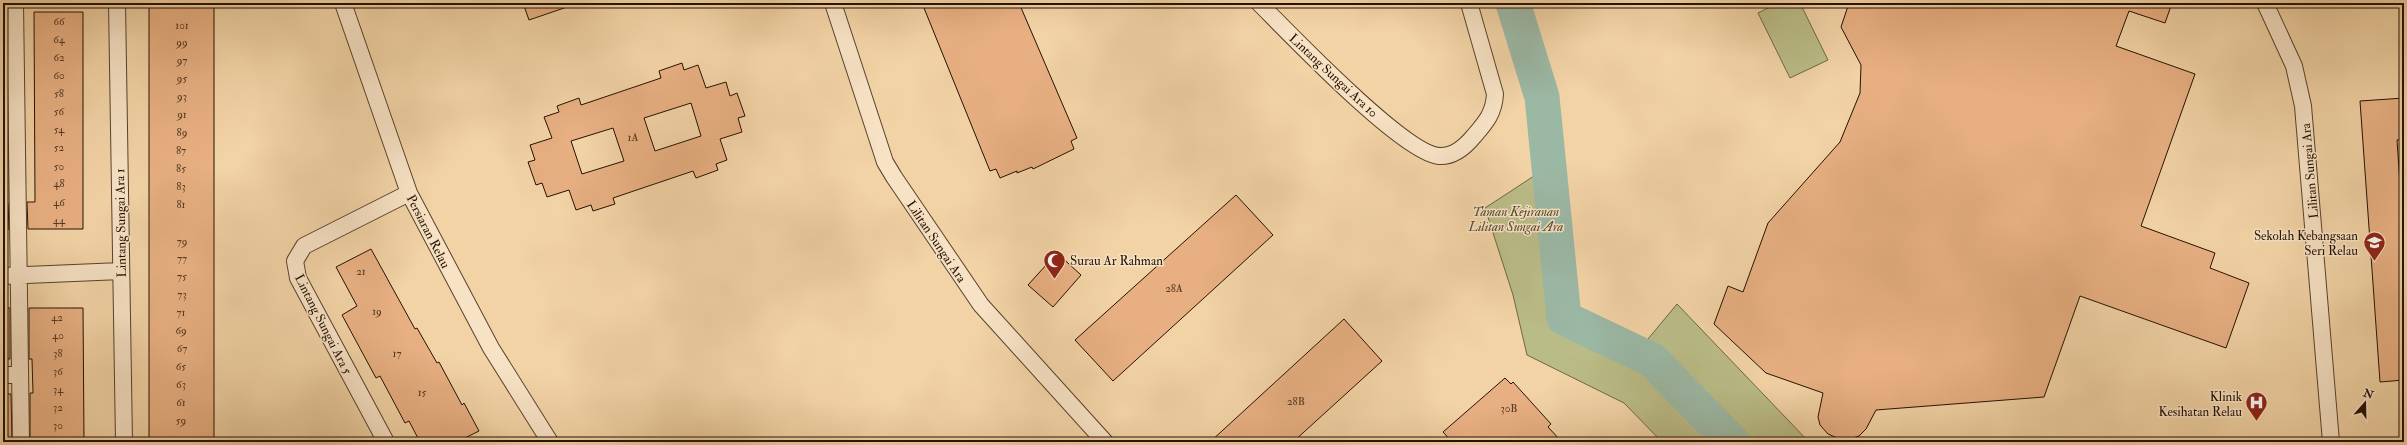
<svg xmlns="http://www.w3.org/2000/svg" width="2407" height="445" font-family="'IM FELL Double Pica',serif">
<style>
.green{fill:#babc87;stroke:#6f6644}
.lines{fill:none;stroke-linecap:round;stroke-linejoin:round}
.river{stroke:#9bb8a5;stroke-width:35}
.building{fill:#e8b082;stroke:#241101;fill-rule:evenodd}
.minor-casing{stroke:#58422a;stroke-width:18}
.minor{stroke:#f7e2c5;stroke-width:16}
.labels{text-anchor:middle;stroke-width:3;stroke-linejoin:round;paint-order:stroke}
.number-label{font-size:11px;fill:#553921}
.street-label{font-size:13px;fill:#241101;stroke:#f7e2c5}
.park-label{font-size:13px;font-style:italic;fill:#584d30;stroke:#f7e2c5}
.poi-label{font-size:13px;fill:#241101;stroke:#f7e2c5;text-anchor:end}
</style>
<rect width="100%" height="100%" fill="#f2d3a6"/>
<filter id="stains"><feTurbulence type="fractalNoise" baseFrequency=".005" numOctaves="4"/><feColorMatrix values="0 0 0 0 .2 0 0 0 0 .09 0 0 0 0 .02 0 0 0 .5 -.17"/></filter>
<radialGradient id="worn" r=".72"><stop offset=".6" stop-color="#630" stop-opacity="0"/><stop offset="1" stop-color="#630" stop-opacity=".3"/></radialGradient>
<path class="green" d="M1778 3H1800L1828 60 1790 78 1758 13Z
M1537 174 1556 326 1643 365 1716 442H1662L1624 403 1527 355 1513 295 1485 208Z
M1677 304 1809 442H1751L1648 339Z"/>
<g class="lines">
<path class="river" d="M1513 3 1542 97 1564 318 1652 360 1732 442"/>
</g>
<path class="building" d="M149 3H214V442H149Z
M523 3H570V6L529 20Z
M922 3H1019L1077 138 1071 141 1074 149 1033 169 1032 167 1017 173V171L1000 178 996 169 990 171Z
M1849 3H2172L2165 23 2129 11 2116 46 2195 74 2141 226 2215 253 2210 268 2249 283 2226 348 2080 296 2044 397 1876 410 1866 429 1859 436 1850 439 1842 440 1828 434 1820 425 1818 417 1823 393 1766 373 1714 324 1728 286 1743 292 1768 223 1840 142 1860 93 1861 65 1841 27Z
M34 12H83V229H28L27 202H35Z
M682 63 684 70 698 65 706 88 726 82 730 96 737 93 745 116 738 118 742 132 720 139 727 160 716 164 718 170 696 178 693 171 613 198 615 204 593 211 591 205 576 210 569 190 547 197 542 183 536 185 528 162 535 160 530 145 552 138 544 117 559 112 557 106 579 98 581 105 661 78 659 71ZM691 103 701 136 655 151 644 118ZM613 128 624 161 582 174 571 141Z
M2404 98V139L2397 140 2404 243V380L2380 382 2360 101Z
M1236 195 1273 235 1113 381 1075 340Z
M3 203H8L9 229H3Z
M371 249 415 329 417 328 437 363 439 362 462 405 464 403 479 431 457 442H420L409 421 405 423 380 376 376 378 342 315 357 306 336 267Z
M1057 253 1081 275 1053 307 1028 285Z
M3 308H10V359H3Z
M29 308H83L84 442H30V393H33L32 359H29Z
M1344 319 1382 361 1293 442H1210Z
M1505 378 1511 384 1513 382 1551 424 1548 427 1562 442H1452L1443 432Z
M3 394H11L12 442H3Z"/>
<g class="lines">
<defs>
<path id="minor" d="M15 3 21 442
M117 3 124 442
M343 3 409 193 491 348 550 442
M833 3 885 162 894 177 981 305 1105 442
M1259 3C1289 33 1403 153 1439 156 1454 157 1465 147 1474 136 1486 122 1494 113 1495 94L1469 3
M2265 3 2294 66 2303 106 2331 442
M3 276 121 271
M3 375H20
M386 442 298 278 295 261 304 246 409 193"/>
</defs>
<use href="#minor" class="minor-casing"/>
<use href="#minor" class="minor"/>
</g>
<defs>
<symbol id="school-pin" viewBox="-11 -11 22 30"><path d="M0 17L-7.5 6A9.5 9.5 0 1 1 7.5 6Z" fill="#8f2418" stroke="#f7e2c5"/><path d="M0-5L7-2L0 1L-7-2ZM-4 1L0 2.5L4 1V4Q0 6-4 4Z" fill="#fff"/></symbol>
<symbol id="mosque-pin" viewBox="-11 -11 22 30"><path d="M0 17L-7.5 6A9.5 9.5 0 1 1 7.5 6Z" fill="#8f2418" stroke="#f7e2c5"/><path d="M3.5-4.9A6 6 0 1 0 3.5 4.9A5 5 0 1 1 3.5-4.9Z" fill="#fff"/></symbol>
<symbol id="hospital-pin" viewBox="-11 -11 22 30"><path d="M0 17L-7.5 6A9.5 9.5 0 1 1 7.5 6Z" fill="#8f2418" stroke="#f7e2c5"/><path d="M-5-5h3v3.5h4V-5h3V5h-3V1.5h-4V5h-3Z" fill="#fff"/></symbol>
</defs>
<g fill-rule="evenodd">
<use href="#school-pin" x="2362" y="230" width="25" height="34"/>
<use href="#mosque-pin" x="1042" y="248" width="25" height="34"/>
<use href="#hospital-pin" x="2244" y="390" width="25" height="34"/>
</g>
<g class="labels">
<g class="number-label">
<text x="59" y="25">66</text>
<text x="182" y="29">101</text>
<text x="59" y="43">64</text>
<text x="182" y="46">99</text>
<text x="59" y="61">62</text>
<text x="182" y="64">97</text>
<text x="59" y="79">60</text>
<text x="182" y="82">95</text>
<text x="59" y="97">58</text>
<text x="182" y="100">93</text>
<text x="59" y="115">56</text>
<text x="182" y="118">91</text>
<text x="59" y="133">54</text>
<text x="182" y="136">89</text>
<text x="633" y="141">1A</text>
<text x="59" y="151">52</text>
<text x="181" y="154">87</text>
<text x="59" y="170">50</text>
<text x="181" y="172">85</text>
<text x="59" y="187">48</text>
<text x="181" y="190">83</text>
<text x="59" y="206">46</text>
<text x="181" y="208">81</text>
<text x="59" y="224">44</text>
<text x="182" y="245">79</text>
<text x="182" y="262">77</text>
<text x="361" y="275">21</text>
<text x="182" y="280">75</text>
<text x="1174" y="292">28A</text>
<text x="182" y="298">73</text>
<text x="377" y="315">19</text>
<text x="181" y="316">71</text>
<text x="57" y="321">42</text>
<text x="181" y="334">69</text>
<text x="58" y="339">40</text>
<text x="182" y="352">67</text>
<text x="58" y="357">38</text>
<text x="397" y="357">17</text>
<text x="181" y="370">65</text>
<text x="58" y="375">36</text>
<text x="181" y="388">63</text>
<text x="58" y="393">34</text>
<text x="422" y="396">15</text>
<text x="1296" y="405">28B</text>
<text x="181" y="406">61</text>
<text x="58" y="411">32</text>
<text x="1509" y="412">30B</text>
<text x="181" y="424">59</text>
<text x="58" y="429">30</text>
</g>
<g class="street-label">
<text transform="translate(1334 75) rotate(43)" y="5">Lintang Sungai Ara 10</text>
<text transform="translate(2309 171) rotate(-95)" y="5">Lilitan Sungai Ara</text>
<text transform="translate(120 223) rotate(-91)" y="5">Lintang Sungai Ara 1</text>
<text transform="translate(429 231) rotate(63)" y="5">Persiaran Relau</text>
<text transform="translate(937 241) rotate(56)" y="5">Lilitan Sungai Ara</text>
<text transform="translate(324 324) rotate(63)" y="5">Lintang Sungai Ara 5</text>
</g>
<g class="park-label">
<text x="1516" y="216">Taman Kejiranan<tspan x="1516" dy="15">Lilitan Sungai Ara</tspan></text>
</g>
<g class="poi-label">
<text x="2358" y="240">Sekolah Kebangsaan<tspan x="2358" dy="15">Seri Relau</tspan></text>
<text x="1070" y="265" text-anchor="start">Surau Ar Rahman</text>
<text x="2242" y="401">Klinik<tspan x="2242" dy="15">Kesihatan Relau</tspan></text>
</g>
</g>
<rect width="2407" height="445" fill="none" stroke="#f2d3a6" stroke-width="16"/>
<rect x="4" y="4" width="2399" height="437" fill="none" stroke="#241101" stroke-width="2"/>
<rect x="8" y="8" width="2391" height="429" fill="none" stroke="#241101"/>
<g transform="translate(2365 403) rotate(20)" stroke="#f7e2c5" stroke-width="3" paint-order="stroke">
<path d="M0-3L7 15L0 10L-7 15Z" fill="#241101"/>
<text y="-6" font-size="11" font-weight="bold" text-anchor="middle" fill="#241101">N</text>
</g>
<rect width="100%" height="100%" filter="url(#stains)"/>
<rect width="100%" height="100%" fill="url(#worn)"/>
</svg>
